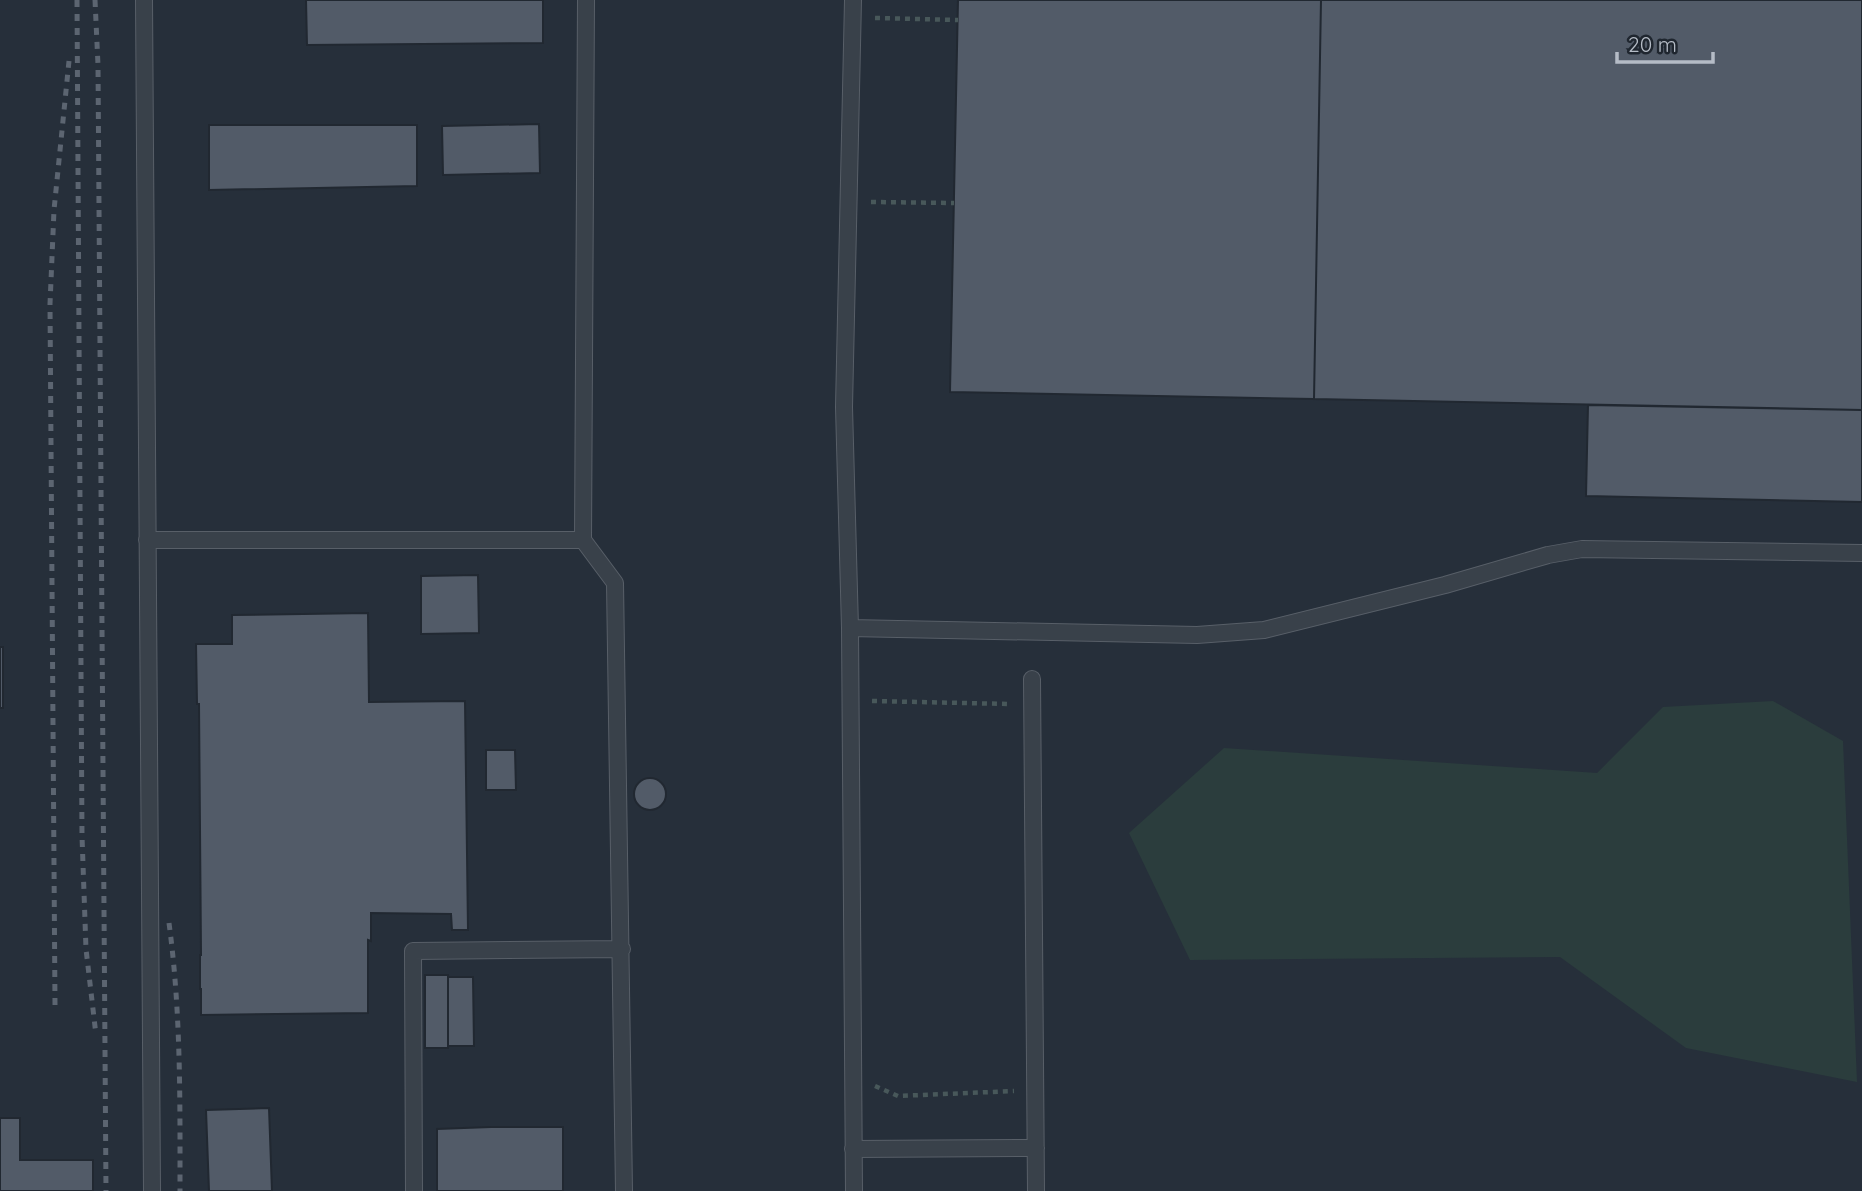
<svg xmlns="http://www.w3.org/2000/svg" width="1862" height="1191" font-family="Quicksand,sans-serif">
<style>
.green{fill:#2b3d3d}
.building{fill:#525b68;stroke:#212831;stroke-width:2}
.lines{fill:none;stroke-linecap:round;stroke-linejoin:round}
.lane-casing{stroke:#585f68;stroke-width:18}
.path{stroke:#48585a;stroke-width:4.5;stroke-dasharray:5 5;stroke-linecap:butt}
.lane{stroke:#39414a;stroke-width:16}
.rail{stroke:#5c6571;stroke-width:5;stroke-dasharray:7 7;stroke-linecap:butt}
</style>
<rect width="100%" height="100%" fill="#262f3a"/>
<path class="green" d="M1773 701 1843 741 1857 1082 1686 1048 1560 957 1190 960 1129 833 1224 748 1597 773 1663 707Z"/>
<path class="building" d="M306 0H543V43L307 45Z
M958 0H1321L1314 399 950 392Z
M1321 0H1862V410L1314 399Z
M539 124 540 173 443 175 442 126Z
M209 125H417V186L209 190Z
M1588 405 1862 410V502L1586 496Z
M478 575 479 633 421 634V576Z
M368 613 369 702 465 701 468 930H452L451 914 371 913V941L368 940V1013L201 1015V989H200V955H201L199 704H197L196 644H232V615Z
M0 647H3V708H0Z
M486 750H515L516 790H486Z
M634 794a16 16 0 1 1 32 0a16 16 0 1 1-32 0Z
M425 975H448V1048H425Z
M448 977H473L474 1046H448Z
M269 1108 272 1191H209L206 1110Z
M0 1118H20V1160H93V1191H0Z
M491 1127H563V1191H437V1129Z"/>
<g class="lines">
<defs>
<path id="lane" d="M144 0 152 1191
M586 0 583 540 615 583 624 1191
M853 0 844 407 850 628 854 1191
M147 540H583
M850 628 1197 635 1264 630 1445 585 1548 555 1582 549 1862 553
M1032 679 1036 1191
M853 1149 1036 1148
M414 1191 413 951 622 949"/>
</defs>
<use href="#lane" class="lane-casing"/>
<path class="path" d="M875 18 958 20
M871 202 954 203
M872 701 1010 704
M875 1086 898 1096 1014 1091"/>
<use href="#lane" class="lane"/>
<path class="rail" d="M77 0 82 836 86 949 96 1035
M95 0 98 65 106 1191
M169 923C181 1012 180 1101 180 1191
M55 1005 50 304 54 210 69 61"/>
</g>
<path d="M1617 52v10h96v-10" fill="none" stroke="#b5bcc6" stroke-width="3.5"/>
<text x="1628" y="52" font-size="21" fill="#b5bcc6" stroke="#1f262f" stroke-width="5" paint-order="stroke">20 m</text>
</svg>
